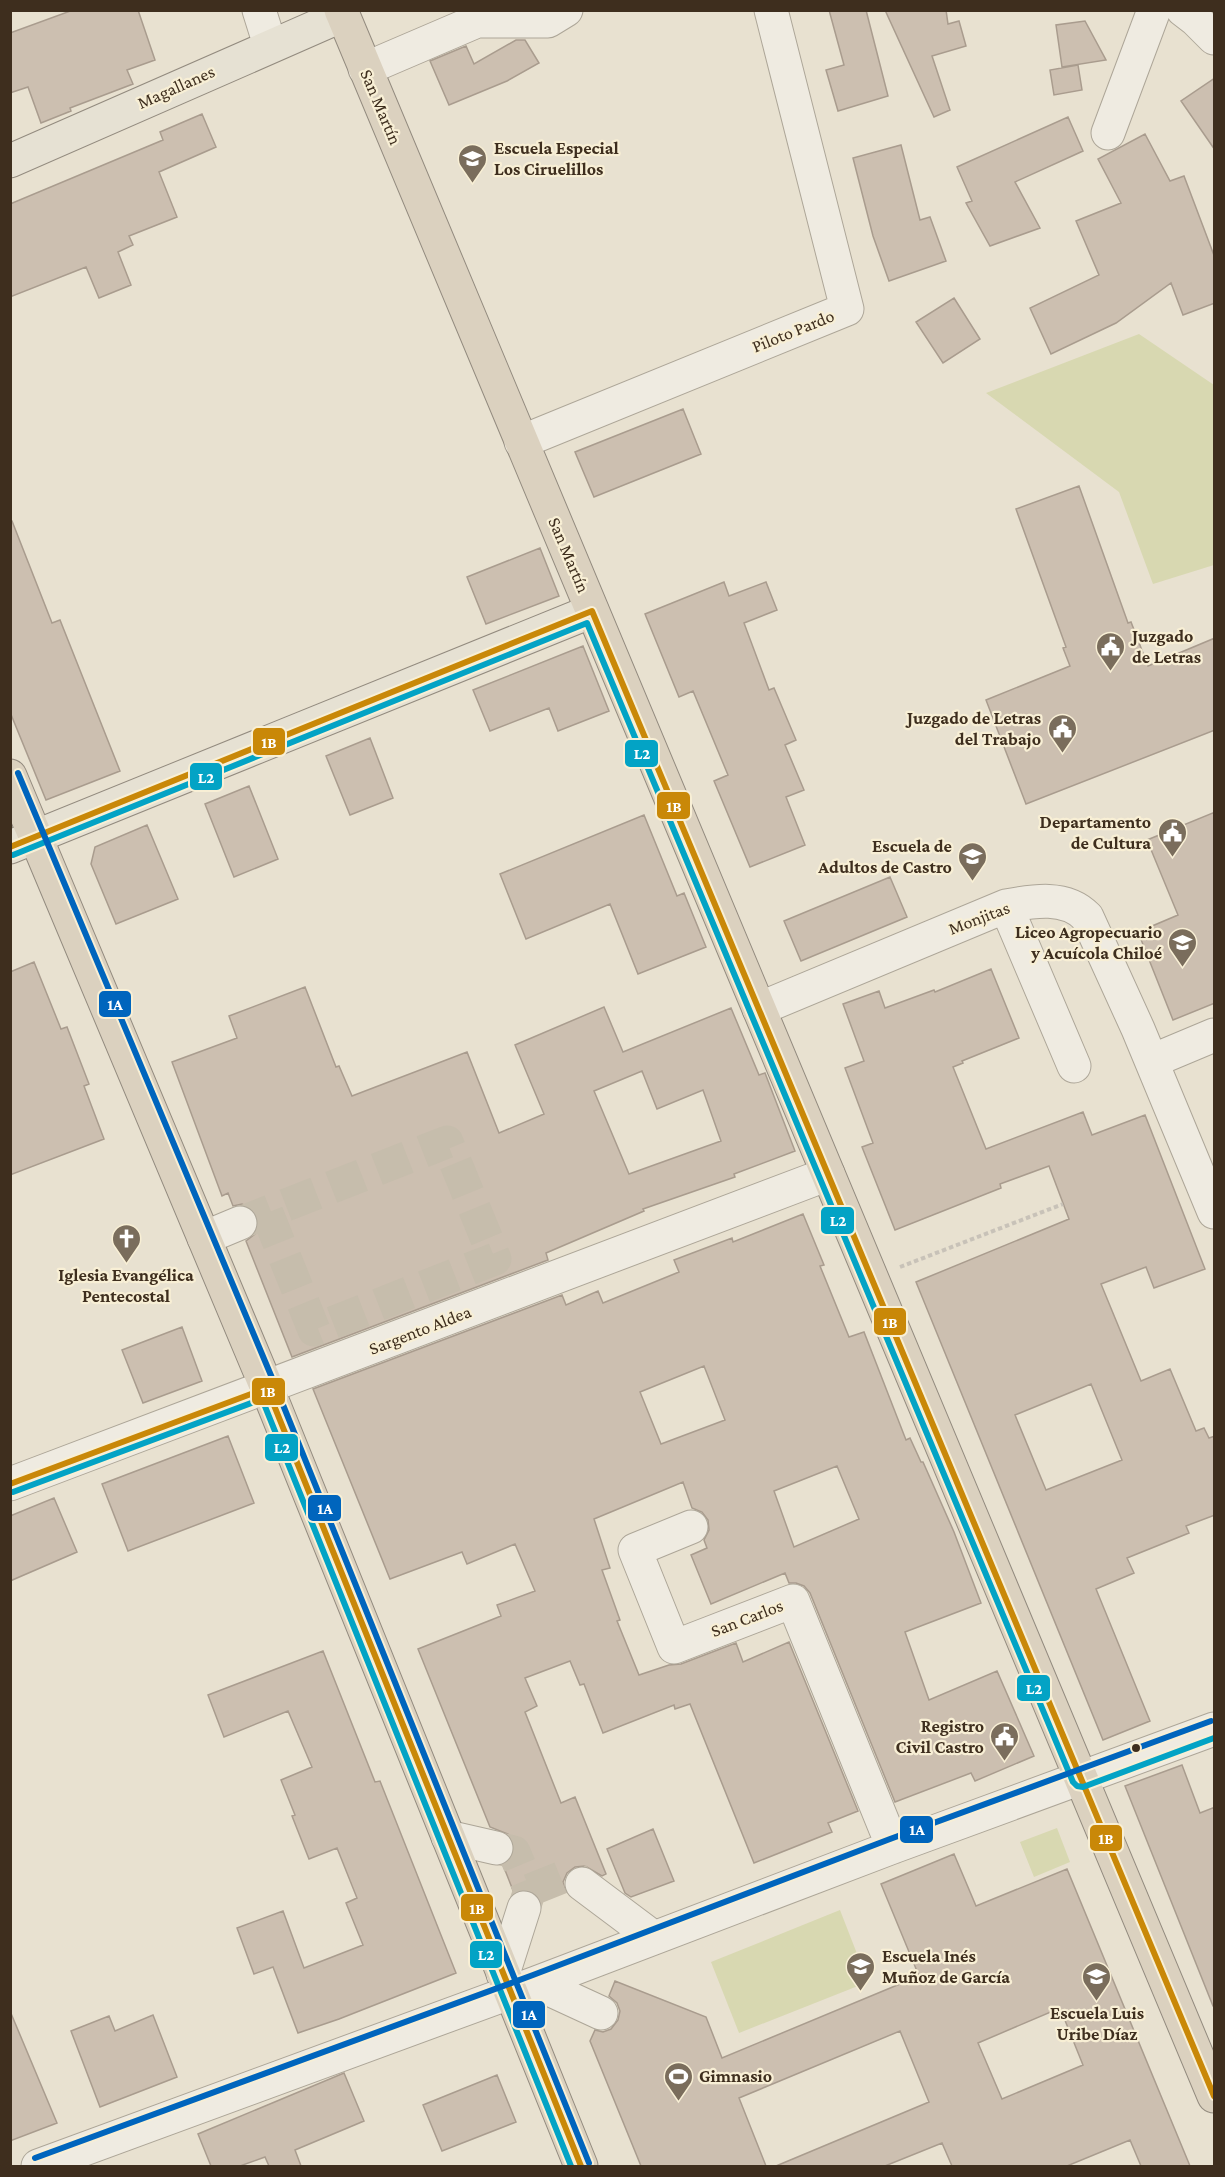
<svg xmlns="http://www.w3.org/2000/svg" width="1225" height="2177" font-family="'Crimson Pro',serif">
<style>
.green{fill:#d8d8b1}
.building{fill:#ccbfb0;stroke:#a99c8e;stroke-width:1.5;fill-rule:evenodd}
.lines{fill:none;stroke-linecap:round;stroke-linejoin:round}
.minor-tunnel{stroke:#c6bdac;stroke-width:33;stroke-dasharray:33 16;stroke-linecap:butt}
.minor-casing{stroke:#ada698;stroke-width:35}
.major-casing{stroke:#938b7f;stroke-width:35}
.highway-casing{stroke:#938b7f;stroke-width:35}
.path{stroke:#c8c2b8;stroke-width:4;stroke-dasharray:4.5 3;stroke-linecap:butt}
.minor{stroke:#efebe1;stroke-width:33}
.major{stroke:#e6e1d3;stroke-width:33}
.highway{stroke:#dbd1bf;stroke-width:33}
.bus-1-casing{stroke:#f8efd5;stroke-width:10}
.bus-2-casing{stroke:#f8efd5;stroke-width:10}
.bus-3-casing{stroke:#f8efd5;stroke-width:10}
.bus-1{stroke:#c98808;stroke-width:6}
.bus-2{stroke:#03a3c5;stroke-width:6}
.bus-3{stroke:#0065bd;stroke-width:6}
.bus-dot{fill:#3e2e1e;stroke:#f8efd5;stroke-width:2}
.labels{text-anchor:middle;stroke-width:4.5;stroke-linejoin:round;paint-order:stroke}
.street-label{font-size:18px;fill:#3e2e1e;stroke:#f8efd5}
.poi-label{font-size:18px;font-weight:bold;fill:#3e2e1e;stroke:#f8efd5;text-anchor:end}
.line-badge{stroke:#f8efd5;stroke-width:2}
.badge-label{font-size:16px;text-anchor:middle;font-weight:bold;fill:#fff}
</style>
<rect width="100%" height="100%" fill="#e8e1d0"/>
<path class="green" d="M1139 334 1214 385V565L1153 584 1119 492 986 393Z
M1057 1828 1070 1862 1034 1877 1020 1842Z
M840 1910 868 1982 739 2033 711 1962Z"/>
<path class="building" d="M73 10H138L155 60 127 70 133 84 70 108 71 111 41 123 28 87 10 93V33Z
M829 10H866L888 96 838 111 826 70 844 65Z
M885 10H946L948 24 959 21 966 46 932 56 950 110 934 117Z
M1085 21 1106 60 1062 67 1056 25Z
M516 40H525L539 63 507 81 449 105 430 61 466 46 474 64Z
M1078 65 1082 90 1054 95 1050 70Z
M1215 78V150L1181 101Z
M202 114 216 147 159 172 177 217 129 236 133 245 118 252 131 285 99 298 86 267 10 297V204L163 140 160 132Z
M1068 117 1083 151 1015 182 1040 228 990 246 966 203 972 201 957 167Z
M1145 134 1170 181 1184 176 1215 258V303L1183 315 1171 283 1116 323 1051 354 1030 308 1099 275 1076 221 1121 203 1098 159Z
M901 145 920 220 930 217 946 261 889 281 873 236 853 158Z
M954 298 980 339 943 363 916 322Z
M683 409 701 454 594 497 575 452Z
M1079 486 1128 623 1131 622 1148 666 1215 638V730L1026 804 986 700 1070 666 1063 648 1066 647 1016 509Z
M10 521H12L52 623 60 620 120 771 46 800 10 712Z
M540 548 559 596 486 624 467 577Z
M724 582 729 596 766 582 777 610 744 623 769 690 774 688 796 740 785 745 804 790 786 797 805 845 750 867 714 781 728 775 693 691 679 697 645 614Z
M583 646 609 711 558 731 549 708 490 731 473 690Z
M370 738 393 798 350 815 326 756Z
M249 786 278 859 234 877 205 804Z
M1215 812V1003L1173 1020 1138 932 1178 915 1147 840Z
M644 815 677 896 684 893 706 947 638 974 610 904 526 939 500 874Z
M147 825 178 899 116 924 91 864 95 847Z
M890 877 907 917 801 961 784 921Z
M34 962 61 1029 67 1027 89 1084 84 1086 104 1139 10 1175V972Z
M991 969 1019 1038 962 1061 963 1063 953 1067 986 1149 1083 1112 1092 1135 1145 1115 1205 1269 1154 1288 1146 1267 1101 1284 1141 1381 1170 1369 1196 1431 1204 1428 1209 1438 1215 1436V1515L1186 1526 1189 1533 1127 1558 1134 1573 1096 1589 1150 1721 1103 1740 916 1282 1069 1219 1049 1166 1000 1184 1001 1188 895 1230 862 1147 873 1143 845 1068 864 1061 843 1004 879 991 885 1008 934 990 935 992ZM1091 1384 1122 1460 1046 1490 1015 1415Z
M305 987 336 1067 339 1066 352 1096 467 1052 499 1133 544 1114 515 1045 604 1007 623 1052 731 1008 759 1075 765 1073 795 1151 734 1174 735 1177 643 1209 644 1211 546 1253 548 1260 292 1357 246 1241 255 1234 259 1225 257 1216 251 1208 242 1204 233 1206 228 1193 222 1196 172 1062 237 1038 229 1016ZM642 1071 657 1109 703 1090 721 1141 629 1174 594 1091Z
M803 1214 824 1265 820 1266 849 1337 864 1332 906 1440 910 1438 921 1462H923L954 1532 981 1603 905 1632 929 1700 997 1671 1034 1756 975 1781 971 1773 895 1802 810 1593 804 1586 796 1583H789L785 1573 711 1604 691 1555 707 1548 704 1540 709 1530 708 1520 702 1512 692 1508 683 1482 594 1519 610 1568 602 1570 620 1620 617 1621 639 1675 669 1665 681 1664 736 1643 743 1662 789 1642 858 1811 828 1823 832 1832 754 1863 690 1704 675 1709 674 1705 603 1733 584 1684 580 1685 570 1661 525 1678 537 1706 525 1712 561 1803 575 1797 606 1874 602 1876 585 1866 575 1867 567 1873 563 1882 565 1891 541 1901 537 1895 529 1890H521L514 1893 503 1865 510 1860 514 1853V1842L508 1834 490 1827 418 1649 501 1616 497 1605 535 1591 515 1544 467 1564 462 1552 390 1579 313 1389 562 1295 566 1305 598 1291 603 1303 679 1272 674 1260 732 1238 733 1242ZM704 1366 725 1420 661 1444 640 1392ZM837 1466 859 1519 794 1547 774 1491Z
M182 1327 202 1381 143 1403 122 1350Z
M228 1436 254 1503 128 1551 102 1484Z
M54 1498 77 1552 10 1581V1516Z
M323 1651 375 1782 380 1781 456 1973 339 2019 298 2033 273 1967 254 1974 237 1928 283 1911 304 1968 363 1945 346 1903 357 1898 337 1848 309 1859 292 1816 295 1815 281 1780 312 1767 288 1711 224 1737 208 1695Z
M1182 1765 1200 1813 1215 1807V2006H1213L1125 1786Z
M653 1829 674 1881 631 1897 625 1893 607 1849Z
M954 1854 976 1906 1067 1869 1190 2166H1141L1130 2140 1067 2166H952L942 2143 885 2166H776L929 2102 900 2031 739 2098 766 2166H641L590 2041 595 2030 603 2032 611 2029 618 2020 620 2011 617 2003 609 1996 615 1981 706 2017 722 2058 919 1976 881 1884ZM1060 2008 1083 2065 1002 2099 978 2043Z
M10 2011 57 2123 10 2141Z
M153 2015 177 2077 100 2107 71 2031 109 2016 115 2031Z
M344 2073 364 2121 295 2150 301 2166H269L265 2157 240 2166H211L198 2134Z
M497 2075 516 2122 442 2151 423 2105Z"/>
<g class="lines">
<path class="minor-tunnel" d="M240 1223 447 1142 495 1259 314 1330 267 1213
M496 1848 514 1852 530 1890 524 1908
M530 1890 570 1874 582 1884"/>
<defs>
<path id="minor" d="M259 10 270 45
M1183 10 1196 20 1214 38
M365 69 477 21H548L566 10
M1108 133 1154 10
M521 442 847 309 771 10
M1006 906 1074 1066
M759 1009 1006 906C1033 901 1066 895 1087 917L1138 1029 1214 1212
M1152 1061 1214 1035
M204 1238 240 1223
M10 1484 828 1174
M691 1527 635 1550 674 1647 793 1601 893 1847
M448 1837 496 1848
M582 1884 654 1938
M503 1974 524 1908
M536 1983 601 2013
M38 2166 536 1983 893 1847 1214 1729"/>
<path id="major" d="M10 161 343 15
M10 847 592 611"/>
<path id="highway" d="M341 10 1214 2096
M10 776 267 1388 581 2166"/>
</defs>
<use href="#minor" class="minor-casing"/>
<use href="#major" class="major-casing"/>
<use href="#highway" class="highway-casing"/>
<path class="path" d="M900 1267 1063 1204"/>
<use href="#minor" class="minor"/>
<use href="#major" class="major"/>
<use href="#highway" class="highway"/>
<defs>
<path id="bus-1" d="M10 847 592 611 1214 2096
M10 1484 267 1388 581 2166"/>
<path id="bus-2" d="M13 855 587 623 1073 1782 1077 1786 1083 1787 1214 1738
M13 1492 262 1399 571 2166"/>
<path id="bus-3" d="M18 773 275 1385 589 2163
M35 2158 533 1975 890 1839 1211 1721"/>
</defs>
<use href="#bus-1" class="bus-1-casing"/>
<use href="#bus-2" class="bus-2-casing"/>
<use href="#bus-3" class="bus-3-casing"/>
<use href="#bus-1" class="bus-1"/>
<use href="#bus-2" class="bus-2"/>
<use href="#bus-3" class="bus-3"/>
</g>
<defs>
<symbol id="school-pin" viewBox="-11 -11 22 30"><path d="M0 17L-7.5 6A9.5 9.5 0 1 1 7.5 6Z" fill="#7a6d5c" stroke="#f8efd5"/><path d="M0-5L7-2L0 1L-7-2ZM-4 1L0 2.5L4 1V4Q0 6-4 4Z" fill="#fff"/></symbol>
<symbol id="civic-pin" viewBox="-11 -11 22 30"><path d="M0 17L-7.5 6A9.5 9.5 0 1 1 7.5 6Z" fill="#7a6d5c" stroke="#f8efd5"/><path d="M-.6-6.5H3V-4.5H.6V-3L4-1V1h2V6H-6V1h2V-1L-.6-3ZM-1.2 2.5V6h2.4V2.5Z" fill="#fff"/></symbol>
<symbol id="church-pin" viewBox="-11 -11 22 30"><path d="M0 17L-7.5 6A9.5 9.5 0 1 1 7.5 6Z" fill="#7a6d5c" stroke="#f8efd5"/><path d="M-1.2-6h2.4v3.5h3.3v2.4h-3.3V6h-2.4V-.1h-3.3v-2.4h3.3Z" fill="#fff"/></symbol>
<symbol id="stadium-pin" viewBox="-11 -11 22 30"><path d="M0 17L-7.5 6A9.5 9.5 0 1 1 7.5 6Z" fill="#7a6d5c" stroke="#f8efd5"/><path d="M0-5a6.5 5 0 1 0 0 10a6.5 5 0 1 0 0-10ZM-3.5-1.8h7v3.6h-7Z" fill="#fff"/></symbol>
</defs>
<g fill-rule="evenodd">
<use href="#school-pin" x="456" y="142" width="33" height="45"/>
<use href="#civic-pin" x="1094" y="630" width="33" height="45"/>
<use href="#civic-pin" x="1046" y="712" width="33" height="45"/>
<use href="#civic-pin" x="1156" y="816" width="33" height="45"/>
<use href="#school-pin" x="956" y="840" width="33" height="45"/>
<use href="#school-pin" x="1166" y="926" width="33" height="45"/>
<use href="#church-pin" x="110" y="1222" width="33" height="45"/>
<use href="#civic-pin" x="988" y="1720" width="33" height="45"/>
<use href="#school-pin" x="844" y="1950" width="33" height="45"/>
<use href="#school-pin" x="1080" y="1960" width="33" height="45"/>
<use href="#stadium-pin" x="662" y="2060" width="33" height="45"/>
</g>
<circle class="bus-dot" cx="1136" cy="1748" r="5"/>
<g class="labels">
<g class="street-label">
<text transform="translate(176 87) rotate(-24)" y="6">Magallanes</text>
<text transform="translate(381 107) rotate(67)" y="6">San Martín</text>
<text transform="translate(793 331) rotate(-22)" y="6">Piloto Pardo</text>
<text transform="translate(569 555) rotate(67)" y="6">San Martín</text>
<text transform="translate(979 918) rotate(-21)" y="6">Monjitas</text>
<text transform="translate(420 1330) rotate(-21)" y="6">Sargento Aldea</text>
<text transform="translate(747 1618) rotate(-21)" y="6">San Carlos</text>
</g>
<g class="poi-label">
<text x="494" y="154" text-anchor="start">Escuela Especial<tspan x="494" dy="21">Los Ciruelillos</tspan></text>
<text x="1132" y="642" text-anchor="start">Juzgado<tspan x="1132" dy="21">de Letras</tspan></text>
<text x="1041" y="724">Juzgado de Letras<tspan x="1041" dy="21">del Trabajo</tspan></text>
<text x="1151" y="828">Departamento<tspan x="1151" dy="21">de Cultura</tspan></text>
<text x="952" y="852">Escuela de<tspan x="952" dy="21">Adultos de Castro</tspan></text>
<text x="1162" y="938">Liceo Agropecuario<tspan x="1162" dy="21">y Acuícola Chiloé</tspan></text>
<text x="126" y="1281" text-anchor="middle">Iglesia Evangélica<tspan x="126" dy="21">Pentecostal</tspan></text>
<text x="984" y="1732">Registro<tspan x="984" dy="21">Civil Castro</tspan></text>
<text x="882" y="1962" text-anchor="start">Escuela Inés<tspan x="882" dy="21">Muñoz de García</tspan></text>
<text x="1097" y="2019" text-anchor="middle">Escuela Luis<tspan x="1097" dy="21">Uribe Díaz</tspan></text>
<text x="699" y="2082" text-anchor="start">Gimnasio</text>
</g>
</g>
<g class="line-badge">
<rect x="252" y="727" width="34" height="29" rx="6" fill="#c98808"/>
<rect x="624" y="739" width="35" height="29" rx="6" fill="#03a3c5"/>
<rect x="189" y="762" width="34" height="29" rx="6" fill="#03a3c5"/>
<rect x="656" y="791" width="35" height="29" rx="6" fill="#c98808"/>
<rect x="98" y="990" width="34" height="28" rx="6" fill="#0065bd"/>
<rect x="820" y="1206" width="35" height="29" rx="6" fill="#03a3c5"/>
<rect x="873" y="1307" width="34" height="29" rx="6" fill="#c98808"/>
<rect x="251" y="1377" width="35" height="29" rx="6" fill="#c98808"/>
<rect x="264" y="1433" width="35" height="29" rx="6" fill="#03a3c5"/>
<rect x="307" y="1494" width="35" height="28" rx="6" fill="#0065bd"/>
<rect x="1016" y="1674" width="35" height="28" rx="6" fill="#03a3c5"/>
<rect x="899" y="1815" width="35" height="29" rx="6" fill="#0065bd"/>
<rect x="1089" y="1824" width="34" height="28" rx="6" fill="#c98808"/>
<rect x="460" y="1893" width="34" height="29" rx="6" fill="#c98808"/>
<rect x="469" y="1940" width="34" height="29" rx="6" fill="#03a3c5"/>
<rect x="512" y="2000" width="34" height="29" rx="6" fill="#0065bd"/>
</g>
<g class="badge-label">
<text x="269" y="748">1B</text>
<text x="642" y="759">L2</text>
<text x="206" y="783">L2</text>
<text x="674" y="812">1B</text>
<text x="115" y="1010">1A</text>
<text x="838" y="1226">L2</text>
<text x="890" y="1328">1B</text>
<text x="268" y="1397">1B</text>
<text x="282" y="1453">L2</text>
<text x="325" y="1514">1A</text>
<text x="1034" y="1694">L2</text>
<text x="917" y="1835">1A</text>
<text x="1106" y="1844">1B</text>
<text x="477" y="1914">1B</text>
<text x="486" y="1960">L2</text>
<text x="529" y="2020">1A</text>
</g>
<rect width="1225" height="2177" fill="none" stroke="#3e2e1e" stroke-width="24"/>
</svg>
